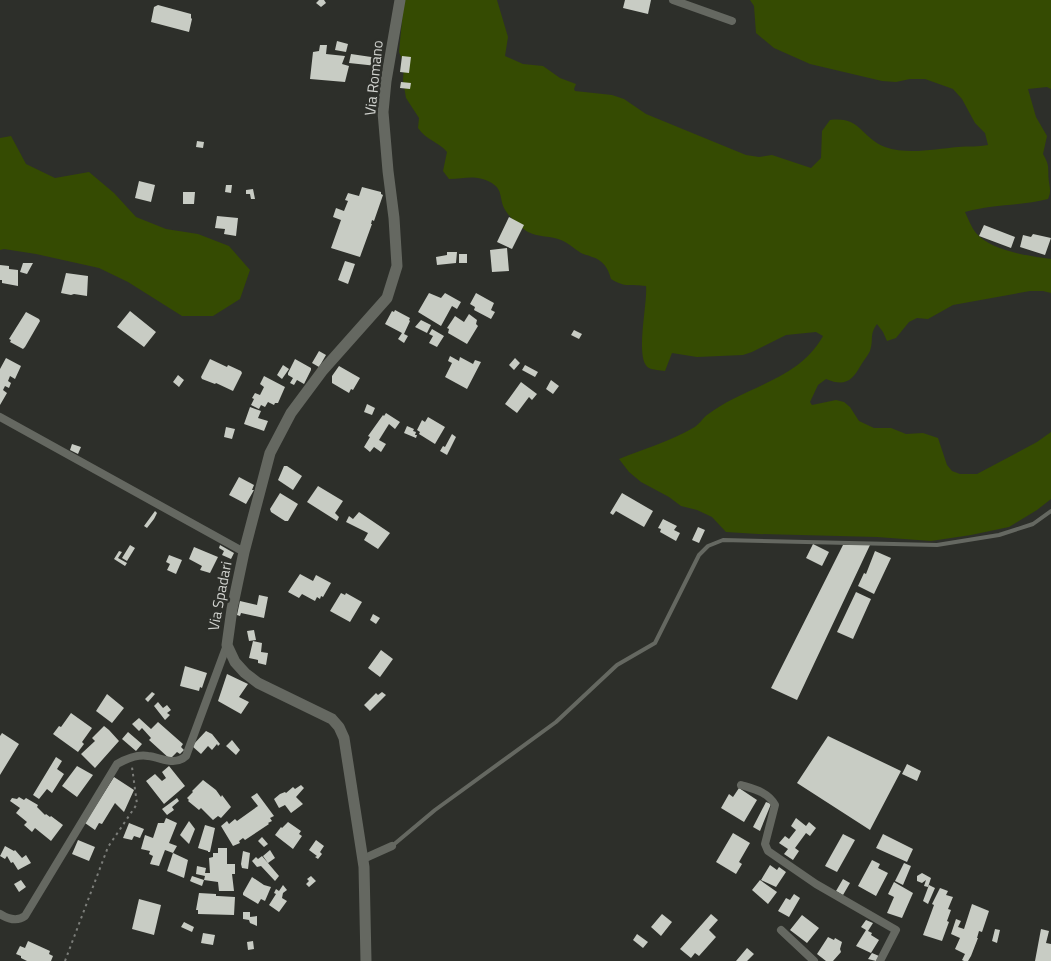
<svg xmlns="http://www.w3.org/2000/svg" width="1051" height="961" font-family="'Titillium Web',sans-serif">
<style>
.green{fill:#354b02}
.building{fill:#c8ccc4}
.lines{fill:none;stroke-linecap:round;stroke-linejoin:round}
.path{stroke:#7c7e7a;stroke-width:2;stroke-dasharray:2.5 4;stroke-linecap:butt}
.lane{stroke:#656861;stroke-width:4}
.street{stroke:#656861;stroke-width:8}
.secondary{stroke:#656861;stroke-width:11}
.labels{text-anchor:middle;stroke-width:5;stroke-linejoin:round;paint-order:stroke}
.street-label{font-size:15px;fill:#d1d3cf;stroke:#2d2f2a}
</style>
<rect width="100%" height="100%" fill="#2d2f2a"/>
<path class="green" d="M404 0H497L508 37 505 56 523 64 543 66 560 78 576 84 574 89 575 91 612 95 624 99 646 114 746 155 759 157 772 155 811 168 821 158 822 131 830 120C861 116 860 137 885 147 908 155 935 149 958 147 968 146 979 147 988 145L985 133 975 123 962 99 953 89 925 79H910L896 82 882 81 810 64 774 48 756 33 754 6 750 0H1051V89L1047 87 1028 89 1036 117 1047 136 1043 154C1051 168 1047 168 1049 182 1050 189 1051 192 1048 199 1021 206 992 204 965 212 968 218 971 227 976 233 991 251 1029 256 1051 259V293L1043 291H1030L953 305 928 319 917 318 909 322 896 338 887 341 883 332 877 324C869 335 874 339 870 351 868 355 864 360 861 365 852 381 845 387 826 379L818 385 810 402 812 405 836 400 844 402 850 407 859 421 874 428H891L906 434 923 433 938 438 947 465 952 471 960 474H977L1037 442 1051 432V499L1037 510 1009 527 971 535 931 541 877 537 758 534 726 532 712 517 697 510 681 506 669 497 641 482 629 472 619 459C644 449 670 441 693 428 699 425 702 419 707 415 715 409 725 403 733 399 766 382 804 371 823 336L816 332 786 335 752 352 743 355 697 357 672 353 665 371C660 370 653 370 649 368 634 361 648 302 646 286 631 284 625 288 611 279 608 268 603 260 592 257 588 255 585 255 581 253 573 248 568 242 558 239 549 236 537 237 528 232 520 227 508 216 504 208 499 196 503 189 490 182 474 174 465 179 449 179L443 171 447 152C439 142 426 140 418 128L419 118 406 98 403 80 404 64 399 52Z
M11 136 26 164 55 178 89 172 114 193 136 217 166 229 198 234 229 246 250 270 240 299 213 316H182L128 282 99 268 36 254 4 249 0 250V138Z"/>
<path class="building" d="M319 0H324L326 3 321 7 316 3Z
M625 0H651L648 14 623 8Z
M158 5 191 14V18L192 19 189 32 151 22 154 7Z
M337 41 348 44 346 52 335 50Z
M320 45H327L326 54 345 56 342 64 349 66 345 82 310 79 313 52 319 51Z
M351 54 378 58 377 66 349 63Z
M402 56 411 57 409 73 400 72Z
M401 82 411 83 410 89 400 88Z
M197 141 204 142 203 148 196 147Z
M139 181 155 185 151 202 135 198Z
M226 185H232L231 193 225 192Z
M362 187 381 192V194L383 195 374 221 372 220 371 224H372L360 257 331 248 341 220 333 217 336 208 344 211 348 201 345 200 348 193 359 196Z
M253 189 255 199H251L250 194H246V190Z
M183 192H195L194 204H183Z
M217 216 238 218 236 236 224 234 225 229 215 228Z
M509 217 524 225 512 249 497 242Z
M984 225 1015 237 1011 248 979 236Z
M1033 234 1051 238 1045 255 1020 247 1023 235 1031 237Z
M507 248 509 271 492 272 490 250Z
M447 252H457L456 263 437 265 436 257 447 255Z
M459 254H467V263H459Z
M345 261 355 264 348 284 338 280Z
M23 263H33L27 274 20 272Z
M0 265 9 266V269L18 270V286L2 283V280H0Z
M66 273 88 276 87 296 74 294 71 295 61 293Z
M429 293 441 298 445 293 461 302 457 309 452 306 441 326 418 312Z
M476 293 494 303 491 310 495 312 491 319 474 310 475 307 470 304Z
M395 310 410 318 409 320 410 321 404 334 408 336 404 343 398 339 402 333 385 324 392 311 394 312Z
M130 311 156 332 144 347 117 327Z
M26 312 39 319 40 321 25 347 23 349 10 342 11 340 9 339Z
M469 314 477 320 476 324 478 326 467 344 448 333 449 329 447 328 455 316 464 322Z
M421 320 431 325 427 333 415 327Z
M432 329 444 336 437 347 429 343 433 336 429 334Z
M574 330 582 334 579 339 571 335Z
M319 351 326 355 319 367 312 363Z
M450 356 459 361 460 357 473 364 475 360 481 362 467 389 445 377 452 363 448 361Z
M6 358 21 366 15 379 10 376 8 381 11 383 9 388 5 386 3 390 7 393 0 405V369Z
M515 358 520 363 514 370 509 365Z
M210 359 227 367 228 365 241 371 242 373 233 391 216 383 215 384 202 379 201 377Z
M295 359 311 368V370L304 384 297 380 294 385 290 383 293 378 288 375V373Z
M283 365 289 369 282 379 277 375Z
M525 365 538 372 535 377 522 370Z
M339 366 360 378 353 390 351 389 349 393 332 383V376Z
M178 375 184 380 179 387 173 382Z
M264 376 285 387 278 403H275L274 405 268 402 265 407 261 405 259 409 251 405 254 399 252 398 255 393 260 395 264 387 260 384Z
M551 380 559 386 553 394 546 389Z
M521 382 537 394 532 400 529 397 517 413 505 404Z
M367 404 375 408 372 415 364 412Z
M250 407 261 411 258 418 268 421 264 431 244 424Z
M386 413 400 422 395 429 389 424 379 440 386 444 381 452 374 447 370 452 364 447 370 437 368 436 383 415 384 416Z
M428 417 445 427 435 444 419 434 420 432 417 430 422 420 425 422Z
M407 426 414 429 413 431 416 432 415 435H417L416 438 404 433Z
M226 427 235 429 232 439 224 437Z
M452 434 456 437 447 455 440 451 443 446 445 447Z
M72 444 81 447 78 454 70 450Z
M284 466H287L302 476 293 490 278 480Z
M239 477 254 485 252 490H254L246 504 229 495Z
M318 486 343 501 335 513 339 517 337 521 307 502Z
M280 493 298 504 288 521H285L271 512 270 509Z
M622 493 653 511 644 527 616 511 613 515 610 513Z
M155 511 157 513 154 519 147 528 144 526Z
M359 512 390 533 378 549 364 540 368 533 346 522 349 516 353 519Z
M663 519 677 526 674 530 680 533 676 541 660 532 661 529 658 528Z
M698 527 705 530 699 543 692 540Z
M813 544 829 552 822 566 806 558Z
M130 545 135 548 127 561 122 558Z
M220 545 234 553 231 559 222 555 224 551 219 548Z
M843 545H870L797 700 771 688Z
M194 547 218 557 210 573 200 570 202 566 189 559Z
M119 551 122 552 118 558 127 563 125 566 114 559Z
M875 551 891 558 874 594 858 586 864 573 866 574Z
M169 555 182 560 176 574 167 570 170 564 166 562Z
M300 574 313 581 316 575 331 583 323 597 321 596 320 599 317 597 315 601 302 594 299 598 288 592Z
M856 592 871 599 853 639 837 632Z
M341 593 345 595 346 593 362 602 350 622 330 611Z
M259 595 268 597 264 618 241 613 240 616 237 615 240 601 257 605Z
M373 614 380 618 376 624 370 620Z
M254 630 256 640 249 641 247 631Z
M253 641 262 643 261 652 268 653 266 665 258 663V660L249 658Z
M381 650 393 659 380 677 368 668Z
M185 666 207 673 202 688 200 687 199 691 180 686Z
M227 674 248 684 239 697 249 702 241 714 218 701Z
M152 692 155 694 148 702 145 699Z
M382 692 386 695 370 711 364 705 376 693 378 695Z
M107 694 124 708 112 723 96 711Z
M158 702 163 708 167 705 171 710 167 713 170 715 165 720 154 706Z
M71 713 92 728 82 742 84 744 78 752 53 734 59 726 61 727Z
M139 718 151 729 158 722 183 744 181 747 184 750 180 754 177 752 170 759 149 740 151 738 142 728 139 731 132 724Z
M104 726 109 730 119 741 95 768 81 754 95 741 92 738Z
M206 731 212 734 220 744 218 746 217 744 212 750 208 746 201 754 192 746Z
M128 732 142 744 136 751 122 739Z
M2 733 19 744 0 775V736Z
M828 736 901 771 870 830 797 783Z
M232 740 240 750 236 755 226 746Z
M56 757 62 761 57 769 64 774 52 793 47 789 39 799 33 795Z
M907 764 921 771 917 781 902 774Z
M77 766 93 775 77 797 62 786Z
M169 766 185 786 164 804 146 781 155 774 162 781 166 778 162 772Z
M114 777 134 790 124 812 115 803 102 824 99 823 95 830 85 823Z
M203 780 216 790 221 797 222 795 231 807 221 818 218 816 213 820 201 808 199 810 188 801 189 800 187 798 193 792 192 791Z
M301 785 304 788 296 797 303 804 291 813 285 805 279 808 274 799 280 794 285 792 286 793 293 787 295 789Z
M739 788 757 800 744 822 721 808 729 794 733 797Z
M257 793 274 816 270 818 272 821 268 823 269 824 245 840 243 838 239 841 240 843 233 846 221 826 227 821 229 824 235 819 237 821 258 806 251 797Z
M19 797 24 800 26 798 38 805 37 807 45 815 46 814 50 817 51 816 63 825 51 841 35 828 32 832 24 825 27 822 16 813 20 808 10 801 12 798 17 799Z
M177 798 179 801 172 807 174 810 167 815 162 809Z
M766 802 771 804 760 831 753 827Z
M166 818 177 823 169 843 177 846 173 853 165 850 159 866 150 864 153 856 149 854 150 851 141 849 145 835 153 838 158 823H164Z
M796 818 806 826 809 822 816 828 810 836 806 833 795 848 799 851 793 860 784 854 788 849 779 843 785 836 789 839 796 830 791 826Z
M189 821 195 829 189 844 180 835Z
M288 822 301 831 299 834 302 836 293 849 275 835 281 827 282 828Z
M129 823 144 829 140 838 134 836 132 840 123 838Z
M205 825 215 828 210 852H208V851L198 848Z
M733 833 750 843 739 862 742 864 736 874 716 862Z
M843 834 855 840 837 872 825 866Z
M883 834 913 849 907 862 876 848Z
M262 837 268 844 264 847 258 841Z
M78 840 95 847 89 861 72 854Z
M316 840 324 846 320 852 322 854 318 859 315 857 317 856 309 850Z
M5 846 14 851 15 850 22 858 26 855 31 863 18 870 13 862 11 863 7 856 5 859 0 856Z
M218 848H227V864H235V874H232L234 891H219L218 882 204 880 205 876 196 874 197 866 206 868 205 873H210L209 858 213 857V853H218Z
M270 850 275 858 268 863 263 856Z
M243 851 250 853 248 869 242 868 241 864Z
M173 853 188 860 184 878 167 871Z
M262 856 279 876 275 881 261 866 257 867 252 861 256 857 258 859Z
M872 860 880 864 878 868 888 873 876 896 858 886Z
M904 863 911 866 903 885 895 881Z
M770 865 777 870 779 867 786 872 776 887 761 880Z
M922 873 931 878 928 887 924 886 926 880 922 883 917 881V876Z
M192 876 204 880 202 886 192 882 190 881Z
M311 876 316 881 309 887 306 884 309 881 307 879Z
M252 877 264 885 271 887 265 901 261 899 258 904 243 895V893Z
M843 879 850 883 843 895 836 891Z
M21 880 26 887 19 892 14 884Z
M760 880 777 892 768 904 752 890Z
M894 882 913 893 902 918 887 913 894 897 888 894Z
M283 885 287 890 283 893 282 898 287 901 279 912 269 905 276 894 274 893 276 889 279 891Z
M929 885 935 888 928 904 923 901Z
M940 888 948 891 946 895 953 897 948 909 951 910 947 921 949 922 942 941 923 935 934 905 932 904Z
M199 893 216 894V896H218L235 897 234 915 198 914V910H196Z
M794 894 800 898 789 917 778 911 786 898 790 900Z
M139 899 161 905 154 935 132 929Z
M972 904 989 911 982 932 979 931 977 938H978L971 956 968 961H964L962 960 965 954 955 949 960 938 951 934 956 919 961 921 958 927 964 929Z
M243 912H250V917L257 916V926L250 923 249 920 243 919Z
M662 914 672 922 661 936 651 927Z
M711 914 718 920 709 930 716 937 699 956 695 953 691 958 680 949Z
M802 915 819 928 807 943 790 930Z
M866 920 873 923 868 931 872 933 871 935 879 940 871 953 856 946 866 930 861 927Z
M184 922 194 927 192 932 181 927Z
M995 929 1000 930 997 943 992 941Z
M1041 929 1049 931 1046 943 1051 944V961H1035Z
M203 933 215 935 213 945 201 943Z
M637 934 648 942 643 948 633 940Z
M828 937 834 940 835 938 842 942 840 949 841 952 833 961H826L817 954Z
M28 941 50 951 49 954 53 956 51 961H27L21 958V956L16 954 20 946 25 948Z
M253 941 254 949 248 950 247 942Z
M747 948 754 954 747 961H736Z
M872 953 879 956 876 961 868 959Z"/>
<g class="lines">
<path class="path" d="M65 961 108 847 137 804 132 767"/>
<path class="lane" d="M392 846 435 810 556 722 617 665 655 643 699 555 708 546 723 540 937 545 999 535 1033 524 1051 511"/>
<path class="street" d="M673 0 732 21
M0 417 244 552
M741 785C754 789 768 792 775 805L765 844 768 851 816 884 896 930 880 961
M363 859 392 846
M0 914C8 919 17 922 25 916L117 764C126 759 137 754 148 756 161 757 174 767 186 756L227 645
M781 930 814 961"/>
<path class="secondary" d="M366 961 364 867 344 738 339 727 332 719 258 683 245 673 235 662 227 645 232 609 244 552 270 453 291 413 323 370 387 298 397 266 394 218 388 171 383 112 386 81 400 0"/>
</g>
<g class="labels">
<g class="street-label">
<text transform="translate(374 78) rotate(-84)" y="5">Via Romano</text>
<text transform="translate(220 596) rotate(-79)" y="5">Via Spadari</text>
</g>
</g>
</svg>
